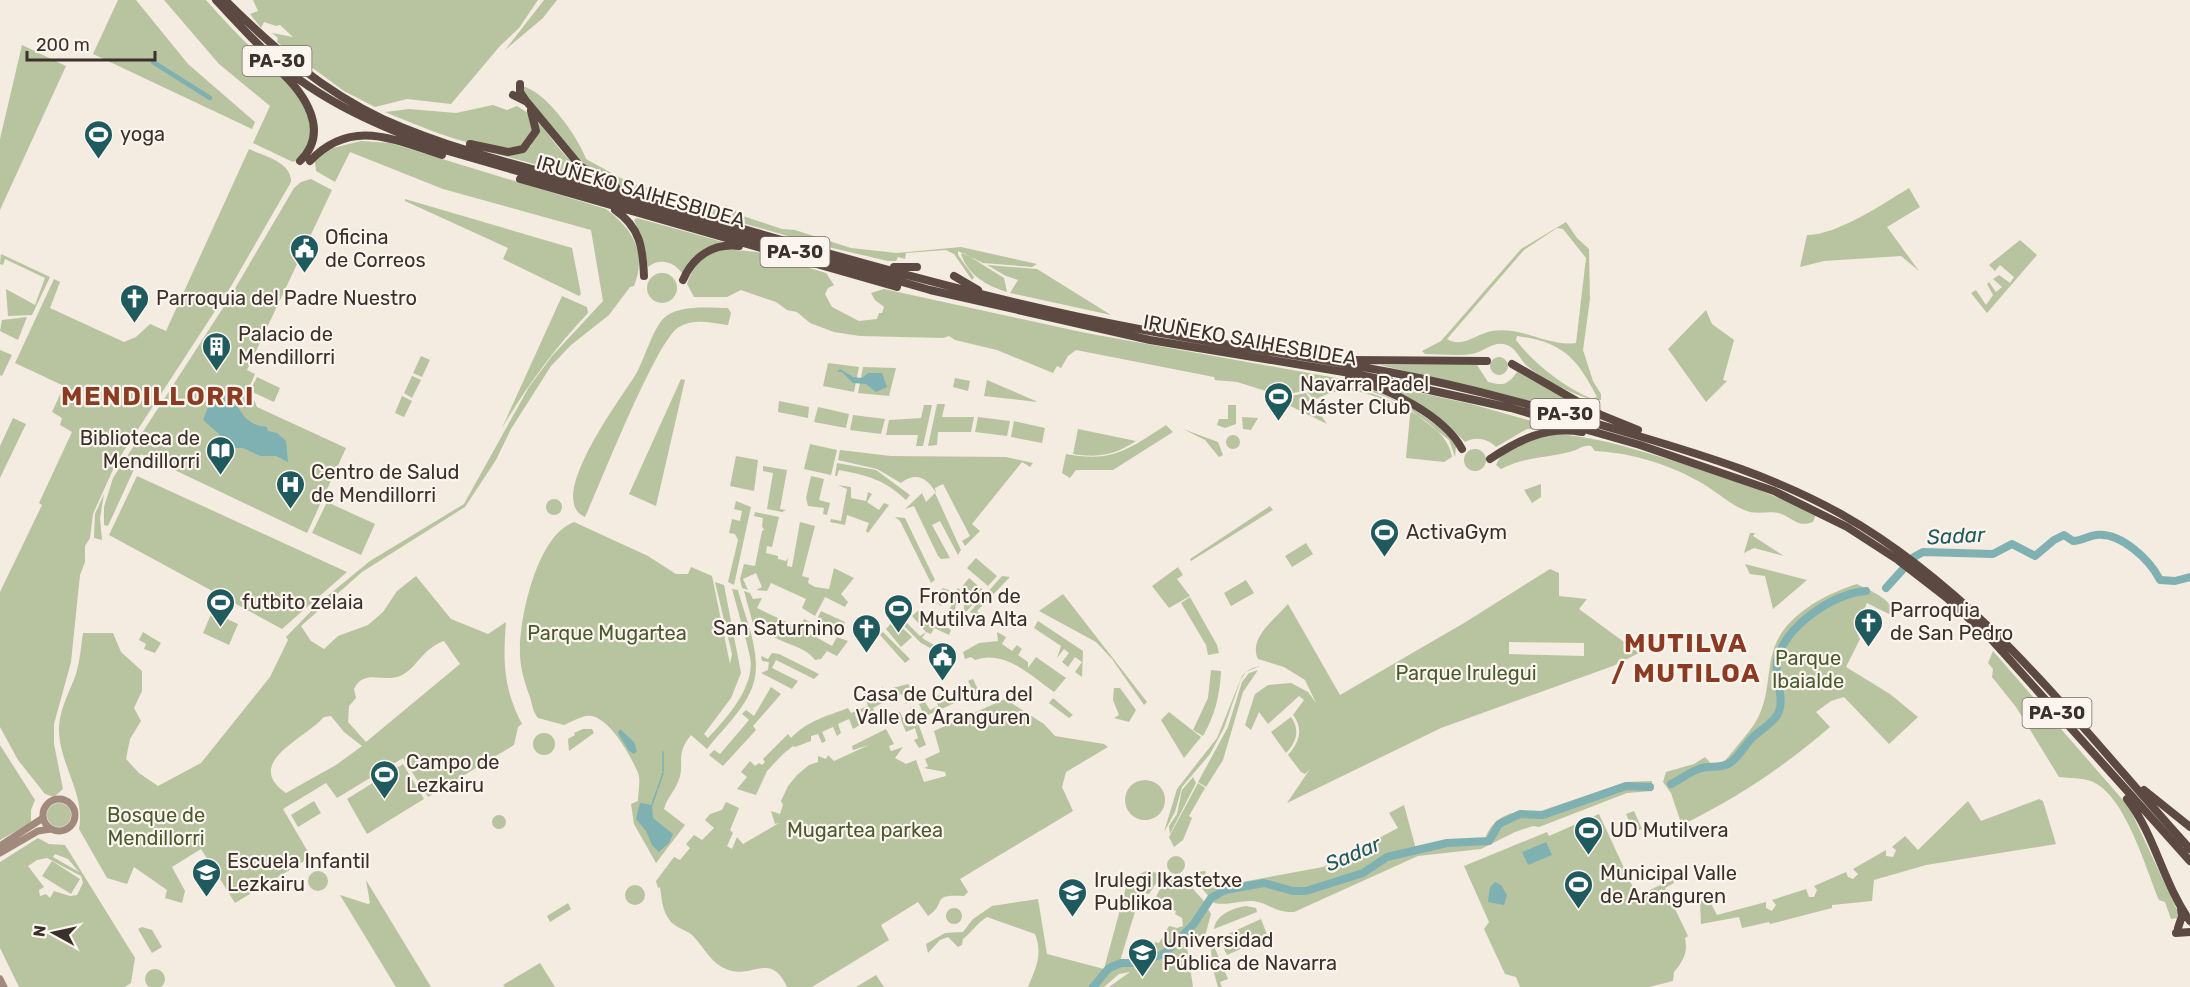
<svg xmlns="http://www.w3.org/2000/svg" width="2190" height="987" font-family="Rubik,sans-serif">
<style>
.green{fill:#b8c4a0;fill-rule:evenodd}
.water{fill:#7fb0b2}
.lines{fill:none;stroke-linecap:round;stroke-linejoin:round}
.stream{stroke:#7fb0b2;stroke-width:1.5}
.canal{stroke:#7fb0b2;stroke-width:4.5}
.river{stroke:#7fb0b2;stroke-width:8}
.secondary{stroke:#a18a7d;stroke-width:7}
.highway{stroke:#5c4a42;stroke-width:8}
.labels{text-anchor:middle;stroke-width:4.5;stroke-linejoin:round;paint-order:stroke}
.shield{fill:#fbf5ee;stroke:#756b66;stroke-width:1.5}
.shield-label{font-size:18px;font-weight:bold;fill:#3b302b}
.poi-label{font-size:20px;fill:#3b302b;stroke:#fbf5ee;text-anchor:start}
.street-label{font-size:20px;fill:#3b302b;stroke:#fbf5ee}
.park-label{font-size:20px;fill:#4a5a2e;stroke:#fbf5ee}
.water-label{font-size:21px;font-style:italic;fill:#1f5a5e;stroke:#fbf5ee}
.district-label{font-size:26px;font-weight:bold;letter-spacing:1.5px;fill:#8c3b22;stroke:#fbf5ee}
</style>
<rect width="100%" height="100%" fill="#f4ebe1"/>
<path class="green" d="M118 0H136L188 64 255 122 252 129 93 54Z
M164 0H206C224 21 244 41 264 60 277 73 292 85 302 101 313 119 316 152 293 162L253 143 270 106 219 64Z
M253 0H538L519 28 500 46 451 104 407 99 375 107 344 91 277 42 278 38 272 33 293 37 280 25 276 26 264 22 261 28 250 14 258 11Z
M544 0H557L543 18 505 50Z
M22 45 66 66 0 210V139Z
M522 86C546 91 578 137 586 159L628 182 721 211 726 205 743 216 782 229 795 230 851 248 897 253 961 247 1037 264 1032 267 983 263 958 251V255L974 277 972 280 954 254 946 250 906 253 905 259 898 257 896 261H888L815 244 619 187 576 158 523 95Z
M493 105 507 110 517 106 531 115 533 130 521 147C476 152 427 129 385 112L409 109 456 113Z
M537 118C553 142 572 168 597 181L497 154 520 152 531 146Z
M361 141 390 143 606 209C633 229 647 253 634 286L630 287 609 315 571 345 551 366 511 429 496 460 465 507 362 572 301 626 311 641 324 649 338 636 368 625 383 612 397 591 416 576 451 619 488 634 506 622C503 662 503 687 522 724L518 727 514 745 428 797 403 758 337 798 326 783 283 809 311 857 235 903 201 849 172 867 185 891 182 903 165 898 167 890 134 867 127 884 107 878 79 829C86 794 58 763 59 727 60 708 70 691 76 674 80 661 81 646 83 633H113L121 652 142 671V691L134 708 141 721 130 739 126 759 139 773 158 786 201 763 270 677 288 640 286 637 320 602 370 561 464 504 529 387 552 356 603 301 591 230 443 189 350 152 335 182 316 171 315 161 325 150ZM444 641 460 664 366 742 348 722 349 706 356 698 354 689C364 668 383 683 400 676 418 668 420 650 444 641ZM331 716 344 732 362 746 336 765 286 793C243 763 303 740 324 717Z
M249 149C264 156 292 162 291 182L230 288 116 463 93 514 90 538 85 546V562L80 575 71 662 54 724V744L63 789 54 797 45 794 18 760 0 727V592L42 505 39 503 72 432 60 425 62 418 52 412 64 386 15 363 54 279 60 282 50 308 124 342 136 337 150 324 166 331Z
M311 179 332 190 247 370 255 374 249 388 257 407 346 448 307 533 141 454 108 526 104 525V507L113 478 230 297 294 188 301 182Z
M1909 188 1920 207 1887 227 1919 271 1901 256 1824 261 1800 267 1807 235C1837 235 1883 204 1909 188Z
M405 199 572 248 581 294 579 296 503 259 508 248 405 201Z
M637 218 723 242 724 243 683 275C676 262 660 257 648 267L645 247 634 220Z
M1566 222 1577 238 1589 249 1590 299 1583 350 1593 381 1601 394V400C1584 402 1539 377 1526 365 1520 359 1516 348 1507 345 1494 340 1484 352 1472 354 1457 356 1441 354 1425 354L1422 351 1441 341 1521 249ZM1557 228 1563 229 1586 258 1576 343C1548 347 1522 326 1492 331 1477 333 1463 349 1447 339L1524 250ZM1517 336C1563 342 1577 358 1597 397L1592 399C1564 387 1534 364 1516 340Z
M2020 240 2037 255 1987 313 1971 293 1976 290 1986 305 1993 295 1987 284 1989 282 1996 292 2002 287 1993 279 1999 275 2010 283 2014 277 2000 265 1995 271 1989 265Z
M724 249 757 252 826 273 834 285 828 288 825 294 832 307 859 321 877 319 879 313H882L884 307 875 300 871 293 884 289 1086 333 1353 381 1412 408 1446 432 1456 446 1455 457 1449 440 1412 411 1391 399 1352 384H1332L1272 398 1269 392 1237 382 1215 380 1214 377 1076 350 1068 356 1061 368 1057 366 1053 373 997 350 955 340 949 336 943 338 860 336 834 332 810 323 797 312 787 310 776 302 741 290 727 297H694L687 284C694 264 704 255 724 249Z
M964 253 1004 278 1007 292C987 286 968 275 961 254Z
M1 254 50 277 32 315 8 316 6 289 35 305 45 278 5 259 3 265 0 264Z
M987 265 1037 269 1111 315 1010 293 1018 280 1006 276Z
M647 288a15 15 0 1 1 30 0a15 15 0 1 1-30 0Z
M562 296 587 307 588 313C554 349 527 386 502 428Z
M728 308 731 313 728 325C711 323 695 318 679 327 656 340 600 485 585 517 544 500 622 397 636 374 644 360 652 332 662 320 676 304 709 308 728 308Z
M1706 310 1712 324 1734 340 1723 380 1727 381 1706 402 1668 349Z
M27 317 18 340 0 331 2 320Z
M0 350 12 355 2 376 0 375Z
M421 356 430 360 422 377 413 373Z
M1490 366a9 9 0 1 1 18 0a9 9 0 1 1-18 0Z
M828 363 859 367 854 392 823 386Z
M1380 365H1477L1488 382C1503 386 1508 385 1517 372L1603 419Z
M863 367 896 368 889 396 858 393Z
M412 376 421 380 412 398 404 393Z
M257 377 280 388 274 402 250 391Z
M955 378 970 381 968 391 953 387Z
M681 379 685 380 656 506 629 494Z
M987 380 1038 402 984 396Z
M1379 384 1471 404 1556 428 1527 429 1496 447C1488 439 1476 436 1465 442 1440 415 1411 400 1379 384Z
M1340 385C1373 390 1448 420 1452 457L1444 462 1406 458 1410 415C1380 397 1349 379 1315 400L1307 392 1321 387Z
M1306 393 1327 424 1280 401 1278 404 1274 402 1271 408 1267 406 1271 400Z
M402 396 412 401 404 417 395 413Z
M779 401 809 407 808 418 778 412Z
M937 404H945L942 417H974L971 432H938L937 445 928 446Z
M924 405H932L923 446H916L918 435H886L889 420 921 418Z
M1228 405H1236V424L1225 428 1217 425 1219 419H1228Z
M818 407 849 414 846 428 814 422Z
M853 415 885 419 881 434 850 430Z
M978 417 1010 421 1007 436 975 432Z
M1242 417 1258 418 1251 430 1243 429Z
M13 418 26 424 0 478V446Z
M1014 421 1045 428 1042 443 1011 437Z
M1166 425 1173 432 1113 470H1076L1070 478 1062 473 1066 454C1112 463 1129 449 1166 425Z
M1078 429 1136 441C1115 455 1098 458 1073 454Z
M1183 429 1218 442 1223 455 1219 457 1205 440Z
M1551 434C1591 435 1626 447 1664 458 1716 474 1766 491 1816 514L1813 522C1799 527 1796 521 1784 515 1772 509 1757 516 1744 510 1730 504 1718 493 1705 485 1672 465 1633 453 1595 451L1591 446C1581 445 1579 450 1570 452 1545 458 1525 457 1501 469L1496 465C1504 445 1532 441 1551 434Z
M1226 442a7 7 0 1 1 14 0a7 7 0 1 1-14 0Z
M810 444 837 450 831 475 804 469Z
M1464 460a11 11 0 1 1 22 0a11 11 0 1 1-22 0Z
M840 450 891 456 1006 457 1033 463 1030 467 1022 462 972 524 980 531 965 546 962 541 970 536 943 484 935 488 936 493C928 478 916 471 901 483L877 469 838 460Z
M736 456 758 460 754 491 730 486Z
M837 463 876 470 910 495 906 500C885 480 867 475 839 470L837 476H835Z
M763 466 787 470 780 509 786 510 782 512 767 509 773 473 763 471Z
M137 476 347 572 282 629 109 535Z
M811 476 824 479 819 500 830 503 827 515 823 514 824 508 808 506 806 498Z
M1541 484V497L1532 503 1524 490Z
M838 485 851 487V498L866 501 868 492 872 494 867 502 879 510 884 503 889 505 868 533 866 531 869 523 847 515 845 525 830 522 831 519 841 521 847 489Z
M922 493 926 502 935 493 961 550 958 555 940 521 932 525 950 558 941 559 938 556 914 506 905 509Z
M104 494 100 518 102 540 94 538 95 514Z
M546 507a8 8 0 1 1 16 0a8 8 0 1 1-16 0Z
M736 501 751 507 734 585 728 582 738 540 735 534 729 533 732 519 740 521 742 511 734 509Z
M327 502 375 524 361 555 312 533Z
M1270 506 1273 510 1191 561 1190 559Z
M755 512 779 517 772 547 767 546 766 553 778 556V559L786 561 788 558 787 566 792 567 800 522 815 526 802 576 809 578 808 583 815 587 829 589 834 568 854 578 841 594 848 602 845 607 825 597 815 616 802 608 806 599 771 583 767 591 756 590 762 587 756 573 743 579 748 590 742 588 740 579 744 564 755 566 762 531 764 530 762 526 763 518 754 516Z
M895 517 905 518 935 580 931 583 900 521Z
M574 522 648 556 676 574H688L691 567 712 576 730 664 732 654 715 582 724 585 741 673 731 698 704 734 708 738C726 719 756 686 750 657 745 634 738 611 732 589L738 590C745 618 763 655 753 685 745 709 722 730 707 749L691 735C674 756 686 764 678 782 674 792 667 798 664 809L685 825 656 863 634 824 631 804 638 801C638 793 641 779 638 773 631 756 607 712 586 716 580 717 571 722 564 725L538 718C533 712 532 704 530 697 524 681 519 664 520 647 521 612 538 535 574 522Z
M1750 533H1755L1753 536 1784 556 1754 548 1744 553Z
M1306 543 1313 554 1292 567 1285 556Z
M976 558 997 576 988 586 967 568Z
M1745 564 1807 580 1773 609 1765 576 1750 574Z
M1178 567 1183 575 1177 579 1190 596 1169 608 1152 586Z
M1550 569 1559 573V596L1587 599 1579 609 1639 653 1613 666 1441 728 1287 803 1310 769 1305 774 1301 772 1288 755C1299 743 1304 729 1293 715L1304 700 1299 696 1268 724 1259 712 1251 730 1245 725 1255 694 1268 685 1291 683 1308 692 1316 703 1305 680 1284 667 1258 659C1248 638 1275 619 1288 604L1340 695 1464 623ZM1509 642 1584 643V656L1509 654Z
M1002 576 1010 577 977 611 981 616 978 617 970 612Z
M969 578 984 591 976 600 961 588Z
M1246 580 1254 593 1231 606 1224 593Z
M1857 584C1872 592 1892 598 1895 617L1867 603 1862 614 1882 624 1879 630 1863 625 1857 633 1860 639 1846 667 1890 694 1918 717 1889 744 1844 697 1831 701 1816 712 1830 727C1786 765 1740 796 1688 822L1681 823 1671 793 1663 782 1666 772 1694 764 1705 757 1713 766C1724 764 1728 757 1734 750 1745 736 1757 724 1762 708 1770 687 1767 662 1777 641 1791 612 1828 593 1857 584Z
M943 588 954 592 958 588 975 602 967 611H964V603H956L955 611 949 610 953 602 945 599 941 606 937 603 941 597 937 594Z
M744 591 750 593 753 599 762 598 757 608 799 628 804 619 810 622 805 631 832 646 837 637 848 641 837 656 827 651 821 659 815 660C802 642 768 643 758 623L753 624Z
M1063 594 1147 702 1144 705 1112 659 1096 642 1039 611Z
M1190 597 1217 645 1219 653 1208 655 1206 645 1181 603Z
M919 610 951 630 949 635 934 628 931 634 926 632 922 638 939 648 934 650 921 643 903 625 906 622 920 636 926 632 912 616Z
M821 611 845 622 841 631 817 619Z
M212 612 238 624 229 645 203 633Z
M894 620 912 637 901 647 886 629Z
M1038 621 1083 651 1082 677 1075 672 1082 662 1075 657 1068 667 1062 662 1069 653 1064 649 1057 658 1061 646 1034 628Z
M143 632 161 643 155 653 144 649 146 644 139 640Z
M883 632 910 659 905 663 880 635Z
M997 632 1006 637 1002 644 1012 651 1017 645 1022 649 1018 655 1028 662V668L1036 657 1066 678 1054 692C1031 676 1005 649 975 660L971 657 965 659 963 652 979 643 998 641Z
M1993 651 2129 807 2178 912 2177 918 2171 919 2165 902 2159 900C2146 869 2125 794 2091 781 2082 778 2069 778 2059 777L2016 707 1992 677 1993 669 1988 663Z
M772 653 779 654 819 674 814 679 776 660 772 668 798 681 792 689 761 673 768 670 769 662 762 661 761 656 768 659Z
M1260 666 1246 672 1241 679 1224 728 1210 754 1182 787 1175 812 1164 832 1177 789 1217 738 1242 676C1247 670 1252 668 1260 666Z
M1211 670 1221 671C1220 695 1215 715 1203 736L1193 730 1208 698Z
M1258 670 1243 692 1223 760 1206 787 1198 782 1228 727 1242 682 1249 673Z
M973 679 979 692 917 720 926 745 919 748 914 740 918 738 915 728 906 732 898 713 900 712 904 721 913 717 910 708 914 706 919 716 923 713 919 704 925 702 930 710 938 706 935 697 942 694 947 702 955 698 951 690 959 686 963 693 972 689 968 681Z
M908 684 911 688 909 702 906 704 901 694 892 698 889 689Z
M882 685 887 698 883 699 884 702 873 708 877 717 870 720 865 711 855 715 860 725 853 729 849 719 838 724 841 733 837 736 833 727 822 732 826 741 822 743 818 734 811 736V741L795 747 793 746 783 754 767 771 756 795 737 789 747 777 741 772 750 761 755 766 759 763 762 765 765 762 763 759 788 734 791 738C807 721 827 716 848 708L851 713 868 706 863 692H867L870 698 883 693Z
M771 687 781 694 753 726 756 730 723 766 709 755 714 750 720 754 749 720 742 714 746 710 754 716Z
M1114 688H1120L1136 710 1129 722 1114 718 1119 715 1113 700Z
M1053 698 1073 715 1069 718 1049 703Z
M1005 699 1044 724 1055 736 1104 744 1108 747 1066 772 1062 787 1073 811 960 879 968 892 964 896C929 894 948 903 928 916L918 902 881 925 889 940 812 987H787C770 949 751 982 724 968 710 962 702 944 691 934 685 930 676 927 671 922 662 911 662 900 660 887L658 888 656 881 674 857 680 860 690 848 686 844 694 835 702 840 714 828 705 820 710 814 722 810 726 802 739 808 730 830 733 833 727 846 732 849 737 837 743 844 779 823 775 824 771 811 780 814 783 805 781 801 788 786 797 775 809 765 818 762V756L826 759 828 755 834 761 869 745 853 750 852 746 886 729 894 744 889 746 891 751 903 747 895 758 906 764 916 760 924 782 946 776 945 772 924 768 928 766 925 759 940 752 934 731Z
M1169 712 1201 737 1184 758 1161 720Z
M1291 717C1300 729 1297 742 1286 753L1271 732Z
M583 729H592L594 733 569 751 568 739 575 735 574 733Z
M533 744a11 11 0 1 1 22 0a11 11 0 1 1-22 0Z
M0 745 35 800 31 810V823L0 840Z
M403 764 424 799 367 834 347 799Z
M1193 777 1196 783 1170 834 1169 826 1177 814 1182 790Z
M1125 800a20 20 0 1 1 40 0a20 20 0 1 1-40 0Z
M1652 781V791L1627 793 1539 827 1533 826 1515 832 1481 849 1418 856 1294 912C1275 913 1269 903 1253 901 1239 900 1228 906 1214 903L1192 876 1196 872 1205 871 1209 888 1323 867 1398 828 1389 813 1404 805 1416 849 1442 842 1485 839C1492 819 1511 808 1532 814L1626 782Z
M1198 783 1205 788 1189 816 1192 818 1183 840 1174 847 1169 837Z
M2039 799 2043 801 2056 844 1926 865 1874 880 1872 901 1832 905V908L1770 924 1769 922 1742 928 1739 917 1701 924 1700 902 1707 896 1717 915 1766 902V908L1772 911 1776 905 1772 900 1806 889 1809 897H1814L1817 890 1814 886 1846 872 1848 877 1853 879 1858 874 1853 869 1886 850V856L1893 857 1896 850 1892 847 1905 836 1918 850 1968 801 1981 821Z
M314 801 321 813 298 827 291 815Z
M47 815a12 12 0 1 1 24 0a12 12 0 1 1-24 0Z
M1634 811 1642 829 1634 832 1626 814Z
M1599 814 1637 896 1673 879 1674 883 1665 888 1688 936 1685 938C1688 951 1684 961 1674 972L1673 981 1649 987H1520L1516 977 1505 974 1484 929 1489 922 1464 866 1547 832 1549 836Z
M492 822a7 7 0 1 1 14 0a7 7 0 1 1-14 0Z
M38 838 49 844 65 845 135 958 131 983 125 987H19L0 948V862ZM55 854 68 859 79 872 53 857ZM47 858 81 876 83 883 77 895 70 896 54 891 50 898 46 894 40 896 39 890 44 887 28 866 37 860Z
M1167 865a9 9 0 1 1 18 0a9 9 0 1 1-18 0Z
M52 861 80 879 71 894 42 876Z
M1148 870 1159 874 1160 877 1149 894 1141 892 1120 961 1143 960 1145 950 1152 951 1155 942 1159 943 1169 926 1177 928 1183 926 1182 918 1175 914 1176 911 1152 904 1165 880H1185L1203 900 1211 914 1205 936H1195L1193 945 1187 947 1193 987H1109L1130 972 1119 974 1104 987H1028C1036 968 1043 954 1035 934L987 917C977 923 972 932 963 939L962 945 958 947 948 937 940 940 928 953 926 944 945 933 963 932 973 919 992 906 1038 899 1047 954 1104 969 1128 880Z
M308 881a10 10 0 1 1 20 0a10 10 0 1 1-20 0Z
M366 880 431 987H396L394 984 340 895 368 904 370 903Z
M625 895a10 10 0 1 1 20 0a10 10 0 1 1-20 0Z
M568 903 571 909 550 922 547 916Z
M1246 906 1256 908 1257 912 1214 929C1216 915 1232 908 1246 906Z
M946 916a8 8 0 1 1 16 0a8 8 0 1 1-16 0Z
M1261 919 1268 937 1227 955 1219 938Z
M142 927 152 930 162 947 152 953 138 929Z
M1213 944 1228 979 1220 982 1222 987H1218L1212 966 1211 945Z
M540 963 555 987H505L503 985Z
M145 979a10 10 0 1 1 20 0a10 10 0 1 1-20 0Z
M876 975 884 987H856Z"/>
<path class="water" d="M840 369 853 377 862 378 868 373H882L887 387 876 392 866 384 853 383 842 372H837Z
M231 386C236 406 244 426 267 427L268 431 277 433 286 441 288 462 276 456H260L243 448H228L218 433 203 420 212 397Z
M620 729 634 742 637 751 634 754 629 751 618 733Z
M640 803 652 805 653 818 673 834 669 843 659 852 652 845 646 831 636 819Z
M1546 842 1552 855 1528 865 1522 852Z
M1495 882 1501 885 1507 895 1504 905 1488 902 1490 887Z"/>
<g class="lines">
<path class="stream" d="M663 752V771
M658 788 663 773
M652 805 657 790"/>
<path class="canal" d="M153 62 210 98"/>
<path class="river" d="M1886 588 1914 557 1923 552 1993 554 2012 544 2035 556 2054 540 2064 535 2073 541C2082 541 2088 536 2096 535 2121 532 2150 560 2160 580L2175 581 2190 577
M1671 784C1680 780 1689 772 1699 769 1708 765 1720 769 1730 763 1739 757 1746 743 1754 736 1761 730 1769 725 1775 718 1788 703 1774 679 1777 661 1784 627 1833 593 1866 591
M1093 987 1109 968 1121 963H1135L1164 954 1193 925 1211 898 1225 890 1264 883 1293 891H1306L1363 873 1387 857 1447 843 1489 841 1499 824 1520 814 1543 815 1626 786 1650 787"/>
<path class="secondary" d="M43 815a16 16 0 1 1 32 0a16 16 0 1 1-32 0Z
M0 846 43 818
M0 853 38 831 51 829
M0 979 4 987"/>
<path class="highway" d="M216 0C234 19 252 39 271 57 320 101 380 127 441 149L930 290 1150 340 1356 374 1511 408 1640 445 1774 491 1847 527 1898 560 1947 598 1992 640 2190 861
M225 0C272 47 323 91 383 119 463 155 552 173 637 198 803 246 969 297 1139 329 1222 345 1306 356 1389 372 1473 388 1554 411 1635 435 1706 456 1777 478 1841 514 1983 594 2082 730 2190 849
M279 70C304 93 331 131 300 161
M520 84V92L526 101
M513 95 527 102 580 166 616 187
M470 144 508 152 523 149 536 131 531 111
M310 161C351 118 392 139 442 155
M520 179 897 287
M615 210C640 227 643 248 644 276
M894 267H917
M954 276 978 290
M683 280C693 257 712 243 739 246
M1352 360 1487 361
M1512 364 1601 415 1638 430
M1349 378C1386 387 1444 415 1462 449
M1490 459C1518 440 1546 426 1582 432
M2144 790 2190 827
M2127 799C2155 835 2163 883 2190 921
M2178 928 2182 916 2181 909
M2176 933 2190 932"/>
</g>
<defs>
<symbol id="stadium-pin" viewBox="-11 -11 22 30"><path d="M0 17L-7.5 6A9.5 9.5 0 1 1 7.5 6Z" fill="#1f5a5e" stroke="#fbf5ee"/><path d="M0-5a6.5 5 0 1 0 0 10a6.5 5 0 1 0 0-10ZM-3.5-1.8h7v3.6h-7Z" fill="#fff"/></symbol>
<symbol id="civic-pin" viewBox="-11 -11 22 30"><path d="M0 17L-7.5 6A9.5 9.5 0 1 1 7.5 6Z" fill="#1f5a5e" stroke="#fbf5ee"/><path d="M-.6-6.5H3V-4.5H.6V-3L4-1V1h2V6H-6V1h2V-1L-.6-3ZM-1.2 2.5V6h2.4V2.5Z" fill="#fff"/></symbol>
<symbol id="church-pin" viewBox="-11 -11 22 30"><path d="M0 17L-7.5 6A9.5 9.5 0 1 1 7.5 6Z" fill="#1f5a5e" stroke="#fbf5ee"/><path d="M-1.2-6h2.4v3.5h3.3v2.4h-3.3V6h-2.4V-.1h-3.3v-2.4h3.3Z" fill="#fff"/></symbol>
<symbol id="building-pin" viewBox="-11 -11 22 30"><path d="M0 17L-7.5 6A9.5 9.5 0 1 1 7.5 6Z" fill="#1f5a5e" stroke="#fbf5ee"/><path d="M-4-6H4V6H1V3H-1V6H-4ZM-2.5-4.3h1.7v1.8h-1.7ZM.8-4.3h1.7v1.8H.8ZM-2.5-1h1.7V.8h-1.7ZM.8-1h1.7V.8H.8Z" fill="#fff"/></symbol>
<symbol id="library-pin" viewBox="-11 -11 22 30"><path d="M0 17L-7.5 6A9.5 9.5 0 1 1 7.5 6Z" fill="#1f5a5e" stroke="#fbf5ee"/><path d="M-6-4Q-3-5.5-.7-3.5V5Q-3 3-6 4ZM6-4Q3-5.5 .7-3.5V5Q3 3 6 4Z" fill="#fff"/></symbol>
<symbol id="hospital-pin" viewBox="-11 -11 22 30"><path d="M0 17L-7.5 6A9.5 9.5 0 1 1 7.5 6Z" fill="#1f5a5e" stroke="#fbf5ee"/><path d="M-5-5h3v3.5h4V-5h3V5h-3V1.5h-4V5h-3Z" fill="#fff"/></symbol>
<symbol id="school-pin" viewBox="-11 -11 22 30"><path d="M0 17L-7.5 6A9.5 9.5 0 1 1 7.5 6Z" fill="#1f5a5e" stroke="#fbf5ee"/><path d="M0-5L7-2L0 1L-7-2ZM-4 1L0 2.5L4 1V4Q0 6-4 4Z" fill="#fff"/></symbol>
<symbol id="university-pin" viewBox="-11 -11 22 30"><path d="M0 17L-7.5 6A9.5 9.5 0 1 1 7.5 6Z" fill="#1f5a5e" stroke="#fbf5ee"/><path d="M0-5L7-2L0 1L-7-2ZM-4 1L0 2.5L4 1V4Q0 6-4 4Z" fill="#fff"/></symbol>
</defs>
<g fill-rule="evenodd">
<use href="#stadium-pin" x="82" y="118" width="33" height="45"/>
<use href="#civic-pin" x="288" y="232" width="33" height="45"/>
<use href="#church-pin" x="118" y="282" width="33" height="45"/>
<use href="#building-pin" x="200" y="330" width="33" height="45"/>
<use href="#stadium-pin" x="1262" y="380" width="33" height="45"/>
<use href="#library-pin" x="204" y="434" width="33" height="45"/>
<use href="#hospital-pin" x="274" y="468" width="33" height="45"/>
<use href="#stadium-pin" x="1368" y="516" width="33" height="45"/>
<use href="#stadium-pin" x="204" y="586" width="33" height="45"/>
<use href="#stadium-pin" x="882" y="592" width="33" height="45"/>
<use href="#church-pin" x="1852" y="606" width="33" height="45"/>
<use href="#church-pin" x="850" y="612" width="33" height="45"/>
<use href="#civic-pin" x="926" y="640" width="33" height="45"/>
<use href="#stadium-pin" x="368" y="758" width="33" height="45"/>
<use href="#stadium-pin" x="1572" y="814" width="33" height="45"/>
<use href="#school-pin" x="190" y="856" width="33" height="45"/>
<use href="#stadium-pin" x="1562" y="868" width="33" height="45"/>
<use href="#school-pin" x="1056" y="876" width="33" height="45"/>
<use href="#university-pin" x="1126" y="936" width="33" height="45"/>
</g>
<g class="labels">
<g class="shield">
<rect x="242.5" y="46" width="69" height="30" rx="4.5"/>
<rect x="760.5" y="237" width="69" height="30" rx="4.5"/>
<rect x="1530.5" y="399" width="69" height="30" rx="4.5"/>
<rect x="2022.5" y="698" width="69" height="30" rx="4.5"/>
</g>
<g class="shield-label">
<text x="277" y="67">PA-30</text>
<text x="795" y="258">PA-30</text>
<text x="1565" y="420">PA-30</text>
<text x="2057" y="719">PA-30</text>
</g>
<g class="poi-label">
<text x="120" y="141">yoga</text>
<text x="325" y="244">Oficina<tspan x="325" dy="23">de Correos</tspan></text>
<text x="156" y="305">Parroquia del Padre Nuestro</text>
<text x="238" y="341">Palacio de<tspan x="238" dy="23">Mendillorri</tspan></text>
<text x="1300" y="391">Navarra Padel<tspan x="1300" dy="23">Máster Club</tspan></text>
<text x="200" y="445" text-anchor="end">Biblioteca de<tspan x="200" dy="23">Mendillorri</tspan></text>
<text x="311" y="479">Centro de Salud<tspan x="311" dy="23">de Mendillorri</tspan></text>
<text x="1406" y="539">ActivaGym</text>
<text x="919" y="603">Frontón de<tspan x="919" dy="23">Mutilva Alta</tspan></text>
<text x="242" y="609">futbito zelaia</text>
<text x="1890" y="617">Parroquia<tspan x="1890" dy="23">de San Pedro</tspan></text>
<text x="845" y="635" text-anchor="end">San Saturnino</text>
<text x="943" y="701" text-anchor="middle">Casa de Cultura del<tspan x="943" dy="23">Valle de Aranguren</tspan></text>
<text x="406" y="769">Campo de<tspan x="406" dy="23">Lezkairu</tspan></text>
<text x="1610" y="837">UD Mutilvera</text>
<text x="227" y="868">Escuela Infantil<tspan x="227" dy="23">Lezkairu</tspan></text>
<text x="1600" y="880">Municipal Valle<tspan x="1600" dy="23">de Aranguren</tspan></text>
<text x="1094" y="887">Irulegi Ikastetxe<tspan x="1094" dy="23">Publikoa</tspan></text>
<text x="1163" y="947">Universidad<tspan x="1163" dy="23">Pública de Navarra</tspan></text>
</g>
<g class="street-label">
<text transform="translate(641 191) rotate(16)" y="7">IRUÑEKO SAIHESBIDEA</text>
<text transform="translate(1250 340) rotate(10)" y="7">IRUÑEKO SAIHESBIDEA</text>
</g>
<g class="park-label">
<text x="607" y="640">Parque Mugartea</text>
<text x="1808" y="665">Parque<tspan x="1808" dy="23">Ibaialde</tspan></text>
<text x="1466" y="680">Parque Irulegui</text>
<text x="156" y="822">Bosque de<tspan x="156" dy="23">Mendillorri</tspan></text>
<text x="865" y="837">Mugartea parkea</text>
</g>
<g class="water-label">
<text transform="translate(1956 536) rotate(-3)" y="7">Sadar</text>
<text transform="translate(1353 854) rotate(-23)" y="7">Sadar</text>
</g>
<g class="district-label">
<text x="158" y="405">MENDILLORRI</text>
<text x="1686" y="652">MUTILVA<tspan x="1686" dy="30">/ MUTILOA</tspan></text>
</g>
</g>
<g transform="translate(54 933) rotate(278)" stroke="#fbf5ee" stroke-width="4.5" paint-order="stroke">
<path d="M0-4.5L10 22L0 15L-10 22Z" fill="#3b302b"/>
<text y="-9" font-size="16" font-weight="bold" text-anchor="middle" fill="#3b302b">N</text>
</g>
<path d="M27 51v9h128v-9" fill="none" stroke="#3b302b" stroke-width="3"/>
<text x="36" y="51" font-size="18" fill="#3b302b" stroke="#fbf5ee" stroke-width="4.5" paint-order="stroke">200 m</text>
</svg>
